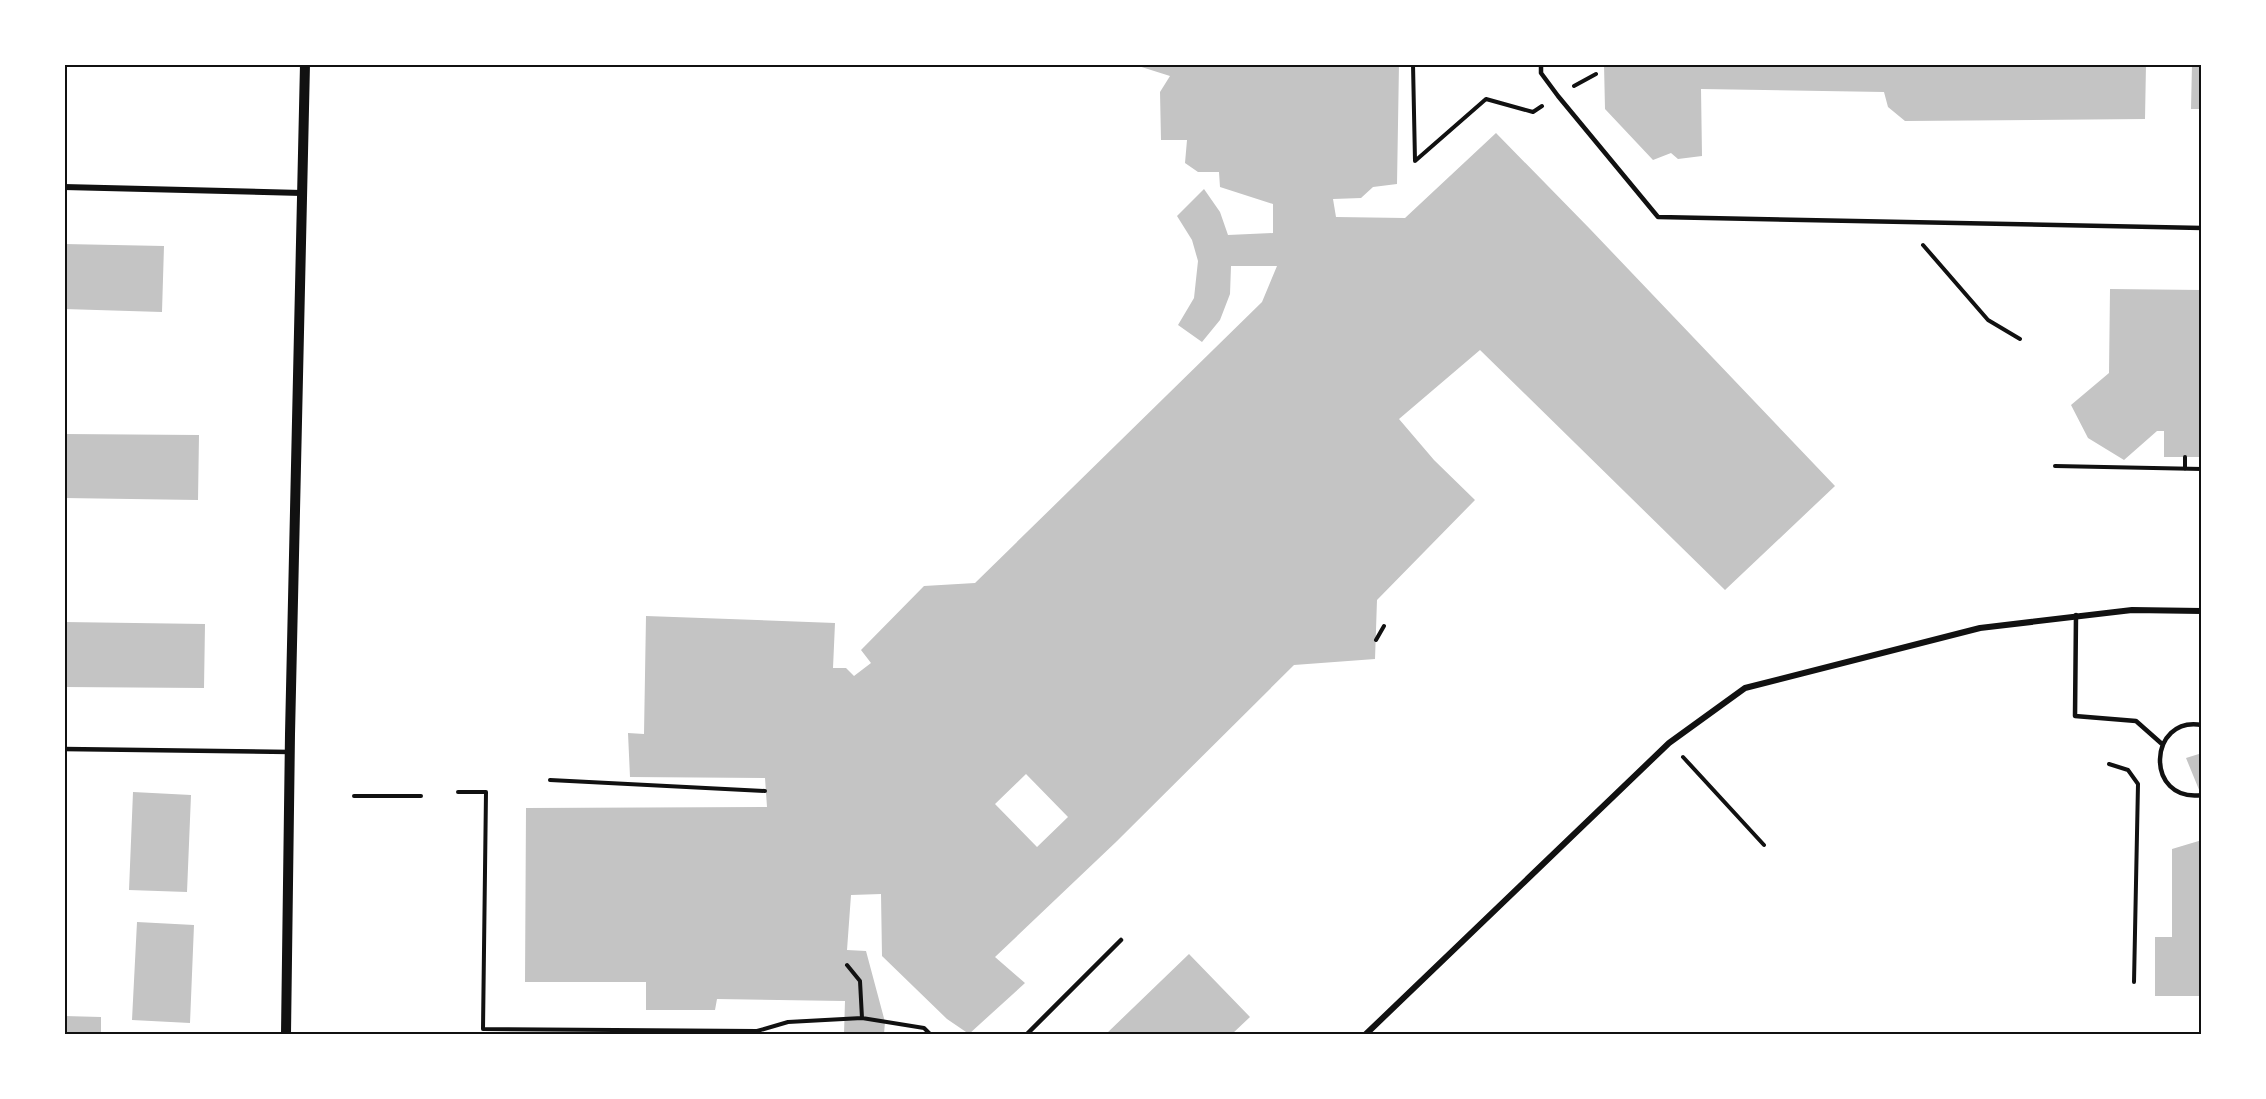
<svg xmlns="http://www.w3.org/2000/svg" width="2266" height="1099" font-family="'DejaVu Sans',sans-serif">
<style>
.building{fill:#c4c4c4;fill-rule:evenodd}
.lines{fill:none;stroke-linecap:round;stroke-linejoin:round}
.path{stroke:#111;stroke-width:4}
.service{stroke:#111;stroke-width:4.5}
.minor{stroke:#111;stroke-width:6}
.tertiary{stroke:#111;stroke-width:10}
.neatline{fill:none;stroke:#111;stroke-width:2}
</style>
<rect width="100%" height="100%" fill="#fff"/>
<path class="building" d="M1132 64H1399L1397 184 1373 187 1361 198 1333 199 1336 217 1405 218 1496 133 1590 229 1835 486 1725 590 1480 350 1399 419 1434 460 1475 500 1377 600 1375 659 1294 665 1116 842 995 957 1025 983 969 1034 947 1019 882 956 881 894 851 895 847 950 866 951 885 1022 884 1034H844L845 1001 717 999 715 1010H646V982H525L526 808 767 807 765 778 630 777 628 733 644 734 646 616 835 623 833 668H846L854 676 871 663 861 650 924 586 975 583 1262 302 1277 266H1231L1230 294 1220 320 1202 342 1178 325 1194 298 1198 261 1192 240 1177 216 1204 189 1220 212 1228 235 1273 233V204L1220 187 1219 172H1198L1185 163 1187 140H1161L1160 92 1170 76ZM1026 774 1068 817 1037 847 995 804Z
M1604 64H2146L2145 119 1905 121 1888 107 1884 92 1701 89 1702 156 1678 159 1671 153 1653 160 1605 109Z
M2192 64H2202V109H2191Z
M64 244 164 246 162 312 64 309Z
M2110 289 2202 290V457H2164V431H2157L2124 460 2088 438 2071 405 2109 373Z
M64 434 199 435 198 500 64 498Z
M64 622 205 624 204 688 64 687Z
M2202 753V797L2186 758Z
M133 792 191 795 187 892 129 890Z
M2202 840V996H2155V937H2172V849Z
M137 922 194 925 190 1023 132 1020Z
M1189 954 1250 1017 1232 1034H1106Z
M64 1016 101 1017V1034H64Z"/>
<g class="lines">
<path class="path" d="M1413 64 1415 161 1486 99 1533 112 1542 106
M1574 86 1596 74
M1923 245 1988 320 2020 339
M2055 466 2202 469
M2185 469V457
M1376 640 1384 626
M1683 757 1764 845
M2109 764 2128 770 2138 784 2134 982
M550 780 765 791
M458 792H486L483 1029 757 1031 788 1022 862 1018 924 1028 930 1034
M354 796H421
M847 965 860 981 862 1018"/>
<path class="service" d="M1541 64V73L1558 96 1658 217 2202 228
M2076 615 2075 716 2136 721 2162 744
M2202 725C2148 715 2144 803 2202 795
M64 749 290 752
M1027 1034 1121 940"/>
<path class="minor" d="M64 187 302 193
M1366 1034 1669 743 1745 688 1980 628 2132 610 2202 611"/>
<path class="tertiary" d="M286 1034 290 734 305 64"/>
</g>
<rect width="2266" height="1099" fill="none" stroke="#ffffff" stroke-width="132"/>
<rect x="66" y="66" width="2134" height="967" class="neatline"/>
</svg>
